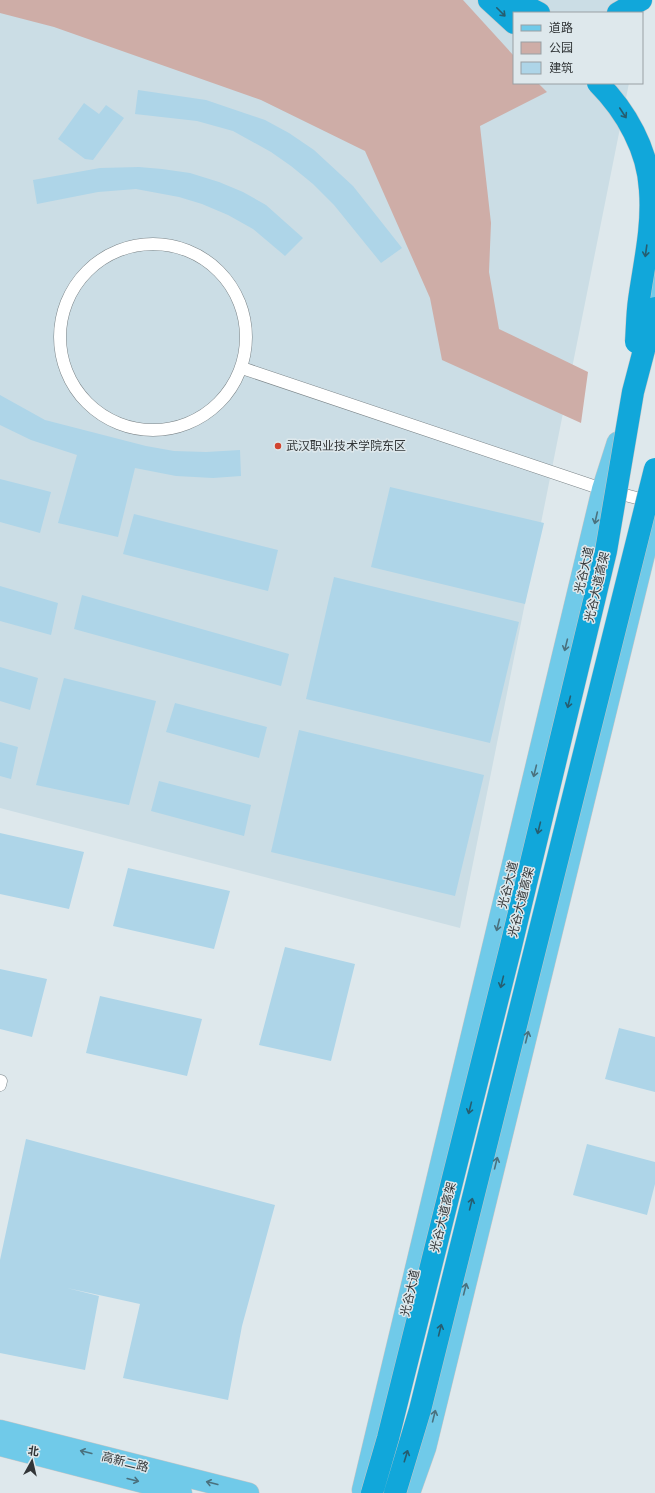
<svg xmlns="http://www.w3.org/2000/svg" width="655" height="1493" font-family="'Alegreya Sans','Noto Sans SC',sans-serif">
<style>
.built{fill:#cbdde5}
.green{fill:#ceada7}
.building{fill:#aed5e8}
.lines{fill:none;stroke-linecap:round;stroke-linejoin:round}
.street-casing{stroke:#7b8488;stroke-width:13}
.primary-casing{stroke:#c5c6c7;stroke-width:21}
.highway-casing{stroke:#c5c6c7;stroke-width:23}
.street{stroke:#fff;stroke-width:12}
.primary{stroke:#70cae9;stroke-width:20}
.highway{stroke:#11a7da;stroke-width:22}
.highway-bridge-casing{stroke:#c5c6c7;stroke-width:23;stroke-linecap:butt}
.highway-bridge{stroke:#11a7da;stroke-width:22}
.oneway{stroke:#265d70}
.oneway2{stroke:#4a717e}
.poi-dot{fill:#d04430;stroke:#dee8ec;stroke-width:1.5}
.labels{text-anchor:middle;stroke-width:3;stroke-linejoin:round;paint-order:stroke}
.poi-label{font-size:12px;fill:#313537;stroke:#dee8ec;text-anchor:start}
.street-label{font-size:12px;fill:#313537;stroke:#dee8ec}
</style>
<rect width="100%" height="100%" fill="#dee8ec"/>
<path class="built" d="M0 0H646L642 20V13H514V83H629L460 928 0 808Z"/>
<path class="green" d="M0 0H463L514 56V83H538L547 92 480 126 491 223 489 272 499 329 588 372 581 423 442 360 430 298 365 151 261 100 54 27 0 13Z"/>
<path class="building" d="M138 90 206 100 265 120 289 133 314 150 353 186 402 248 381 263 334 205 313 184 291 166 271 152 233 131 197 121 135 114Z
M84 103 99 114 106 105 124 118 93 160 85 159 58 139Z
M139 167 162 169 190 173 219 182 243 192 266 205 303 238 285 256 253 229 228 215 202 204 179 197 136 189 98 192 37 204 33 180 100 168Z
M0 395 45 420 146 446 174 451 206 452 240 450 241 476 213 478 176 476 135 468 118 537 58 523 77 455 31 440 0 425Z
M0 479 51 492 40 533 0 522Z
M390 487 544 523 525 604 371 567Z
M134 514 278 550 268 591 123 554Z
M334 577 519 622 490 743 306 699Z
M0 586 58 603 51 635 0 621Z
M82 595 289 654 281 686 74 629Z
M0 667 38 678 30 710 0 701Z
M64 678 156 701 129 805 36 785Z
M175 703 267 727 259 758 166 732Z
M299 730 484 775 455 896 271 852Z
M0 742 18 747 11 779 0 776Z
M159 781 251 805 244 836 151 811Z
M0 833 84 852 69 909 0 894Z
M128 868 230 891 214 949 113 926Z
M285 947 355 964 331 1061 259 1045Z
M0 969 47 979 32 1037 0 1029Z
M100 996 202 1019 187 1076 86 1053Z
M619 1028 655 1037V1092L605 1079Z
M26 1139 275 1205 242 1326 228 1400 123 1378 140 1304 67 1288 99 1296 85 1370 0 1353V1260Z
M587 1144 655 1162V1184L647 1215 573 1195Z"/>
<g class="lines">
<defs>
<path id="street" d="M60 337a93 93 0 1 1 186 0a93 93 0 1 1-186 0Z
M242 368 602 489 652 502
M0 1085 1 1081"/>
<path id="primary" d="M645 324 655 277
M0 1430 249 1493
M0 1446 182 1493
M362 1490 602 489 617 442
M410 1493 426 1448 655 513"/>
<path id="highway" d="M489 0 514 23
M513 0 539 13
M618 13 641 0"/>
</defs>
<use href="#street" class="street-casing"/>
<use href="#primary" class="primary-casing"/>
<use href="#highway" class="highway-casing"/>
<use href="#street" class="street"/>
<use href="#primary" class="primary"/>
<use href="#highway" class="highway"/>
<defs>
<path id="highway-bridge" d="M598 83C626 111 648 150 650 190 653 227 644 264 639 300 637 314 637 328 636 342
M372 1493 388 1438 510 950 606 551 633 392 655 308
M395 1493 420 1410 655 469"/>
</defs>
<use href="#highway-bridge" class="highway-bridge-casing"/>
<use href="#highway-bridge" class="highway-bridge"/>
</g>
<defs><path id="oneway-shaft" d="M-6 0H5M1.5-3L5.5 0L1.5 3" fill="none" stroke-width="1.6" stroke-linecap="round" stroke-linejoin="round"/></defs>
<g class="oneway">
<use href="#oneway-shaft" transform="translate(501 12) rotate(45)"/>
<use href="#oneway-shaft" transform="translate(623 113) rotate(57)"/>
<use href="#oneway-shaft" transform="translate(646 251) rotate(98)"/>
<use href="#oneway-shaft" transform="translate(569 702) rotate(104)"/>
<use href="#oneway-shaft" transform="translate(539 828) rotate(104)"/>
<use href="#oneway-shaft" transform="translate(502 982) rotate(104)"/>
<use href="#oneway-shaft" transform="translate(470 1108) rotate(104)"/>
<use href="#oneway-shaft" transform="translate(471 1204) rotate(-76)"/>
<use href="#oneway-shaft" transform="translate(440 1330) rotate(-76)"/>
<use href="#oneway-shaft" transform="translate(406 1456) rotate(-73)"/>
</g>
<g class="oneway2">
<use href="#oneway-shaft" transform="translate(596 518) rotate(103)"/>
<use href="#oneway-shaft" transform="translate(566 645) rotate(104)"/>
<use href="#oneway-shaft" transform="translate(535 771) rotate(104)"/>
<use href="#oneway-shaft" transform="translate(498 925) rotate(104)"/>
<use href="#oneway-shaft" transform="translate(527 1037) rotate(-76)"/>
<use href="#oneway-shaft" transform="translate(496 1163) rotate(-76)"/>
<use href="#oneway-shaft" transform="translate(465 1289) rotate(-76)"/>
<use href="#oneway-shaft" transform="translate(434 1416) rotate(-76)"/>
<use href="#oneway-shaft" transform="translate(86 1452) rotate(-166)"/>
<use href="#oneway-shaft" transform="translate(133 1480) rotate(14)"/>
<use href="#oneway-shaft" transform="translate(212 1483) rotate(-166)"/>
</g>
<circle class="poi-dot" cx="278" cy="446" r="4"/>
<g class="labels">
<g class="poi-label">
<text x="286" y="450">武汉职业技术学院东区</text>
</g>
<g class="street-label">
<text transform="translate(584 570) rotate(-77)" y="4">光谷大道</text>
<text transform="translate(597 587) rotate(-77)" y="4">光谷大道高架</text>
<text transform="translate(508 885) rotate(-76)" y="4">光谷大道</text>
<text transform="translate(521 902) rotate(-76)" y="4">光谷大道高架</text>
<text transform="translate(443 1217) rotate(-76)" y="4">光谷大道高架</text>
<text transform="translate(410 1293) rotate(-77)" y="4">光谷大道</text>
<text transform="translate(125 1462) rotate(14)" y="4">高新二路</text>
</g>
</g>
<rect x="513" y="12" width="130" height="72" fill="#dee8ec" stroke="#99a0a4"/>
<rect x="521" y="25" width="20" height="6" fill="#70cae9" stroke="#99a0a4"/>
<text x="549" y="32" font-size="12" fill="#313537">道路</text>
<rect x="521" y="42" width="20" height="12" fill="#ceada7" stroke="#99a0a4"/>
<text x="549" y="52" font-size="12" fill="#313537">公园</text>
<rect x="521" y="62" width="20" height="12" fill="#aed5e8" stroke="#99a0a4"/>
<text x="549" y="72" font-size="12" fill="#313537">建筑</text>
<g transform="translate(32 1461) rotate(8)" stroke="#dee8ec" stroke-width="3" paint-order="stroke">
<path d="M0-3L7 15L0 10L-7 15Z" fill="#313537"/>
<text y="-6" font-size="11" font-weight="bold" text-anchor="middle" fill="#313537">北</text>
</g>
</svg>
